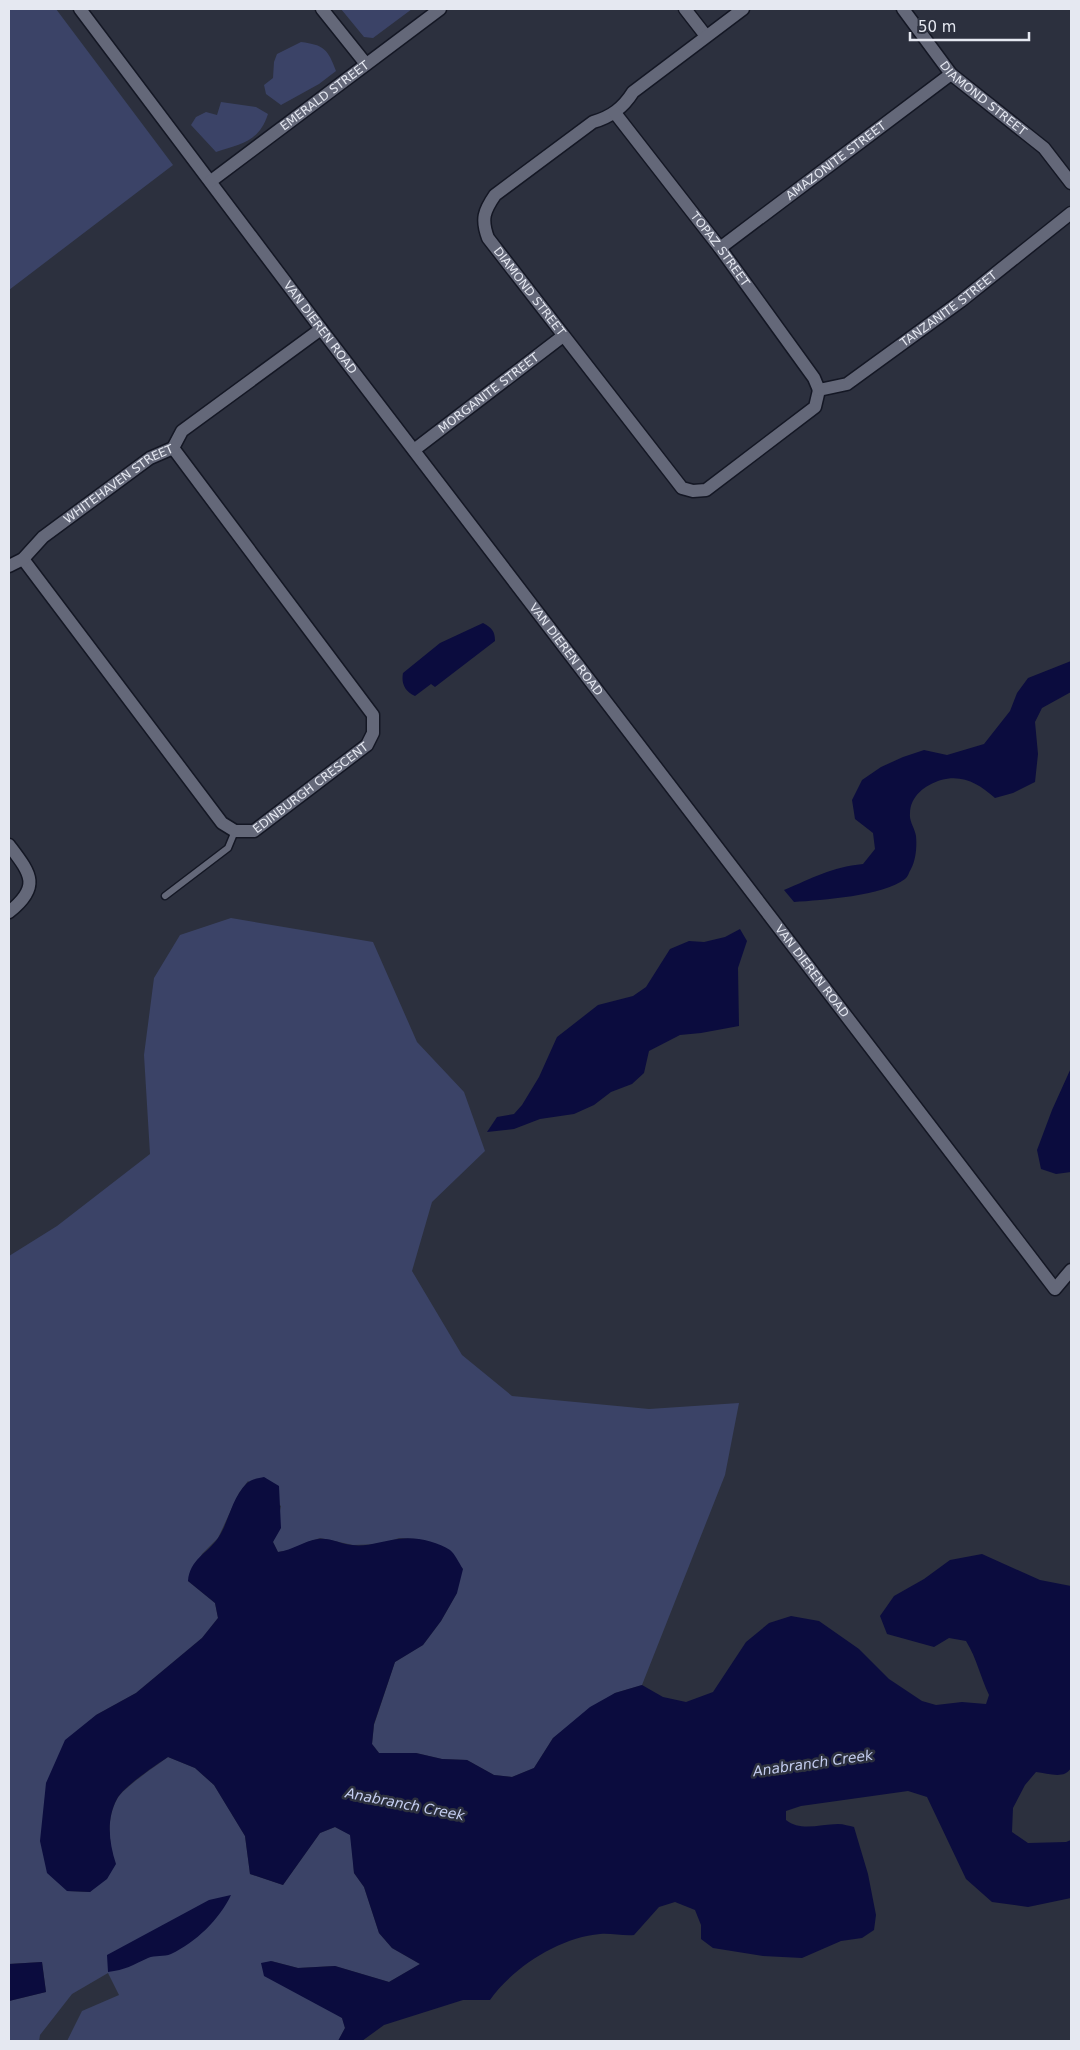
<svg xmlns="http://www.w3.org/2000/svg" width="1080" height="2050" font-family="'DejaVu Sans',sans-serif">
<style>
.green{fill:#3b4367}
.water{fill:#0b0c3e}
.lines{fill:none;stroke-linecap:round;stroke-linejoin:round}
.lane-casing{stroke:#141724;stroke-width:9}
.street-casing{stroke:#141724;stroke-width:15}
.lane{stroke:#646879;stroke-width:6}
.street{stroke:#646879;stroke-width:12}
.labels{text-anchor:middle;stroke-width:5;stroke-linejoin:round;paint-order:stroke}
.street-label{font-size:12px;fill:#e5e8f1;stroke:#2c303e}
.water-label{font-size:14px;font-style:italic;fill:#c4cdf0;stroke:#2c303e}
</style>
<rect width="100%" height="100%" fill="#2c303e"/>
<path class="green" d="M9 9H56L173 165 9 290Z
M341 9H412L373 38 364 37Z
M301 42C324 45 328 49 336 71L319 84 281 105 266 94 264 85 273 78 274 62 277 54Z
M221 102 256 107 268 114C259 142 241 144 216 152L191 125 196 117 206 112 217 115Z
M231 918 373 942 417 1042 464 1092 485 1151 432 1202 412 1271 462 1355 512 1396 649 1409 739 1403 725 1475 642 1685 615 1693 553 1738 534 1768 512 1777 494 1775 467 1760 442 1759 416 1753H379L372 1744 374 1725 395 1662 423 1645 441 1621 457 1593 437 1545 417 1539 399 1538 381 1544 353 1545 320 1538 305 1543 291 1550 278 1552 273 1542 281 1506 248 1481 239 1493 218 1538 202 1554 188 1581 215 1603 218 1618 202 1638 136 1693 96 1715 67 1891 90 1892 115 1864C109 1843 106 1819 117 1799 124 1787 156 1766 168 1757L195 1768 214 1785 245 1836 250 1874 283 1885 320 1833 335 1827 351 1835 354 1873 364 1887 379 1933 392 1948 420 1964 389 1982 335 1966 298 1968 271 1961 342 2018 345 2028 338 2041H67L82 2011 119 1995 108 1973 72 1994 40 2035 39 2041H9V2001L46 1992 42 1962 9 1964V1256L57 1226 150 1154 144 1055 154 978 180 935Z"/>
<path class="water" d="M483 623C492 628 495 631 495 641L435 687 431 684 415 696C405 691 401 684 403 673L440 643Z
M1071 661V692L1042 708 1035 722 1038 754 1035 782 1013 793 995 798C979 784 963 774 941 780 925 785 910 796 910 814 909 821 915 829 916 836 917 846 916 860 911 869 909 872 908 877 905 879 883 896 822 900 794 902L784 890C813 878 831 867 863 864L875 849 873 833 855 819 852 800 862 780 881 767 903 757 924 750 947 755 984 744 1010 711 1017 693 1028 678Z
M740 929 747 941 738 968 739 1026 701 1033 680 1035 649 1051 644 1073 632 1084 611 1092 594 1105 574 1114 540 1119 514 1129 487 1132 497 1117 514 1114 522 1105 539 1077 557 1037 575 1023 598 1005 633 996 646 987 670 949 689 941 704 942 725 937Z
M1071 1068V1172L1056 1174 1041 1169 1037 1150 1052 1110Z
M264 1477 279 1486 281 1528 273 1542 278 1552C293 1550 304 1541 318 1539 329 1537 341 1544 352 1545 368 1547 382 1541 398 1539 413 1536 437 1541 450 1550 455 1554 459 1563 463 1569L457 1593 441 1621 423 1645 395 1662 374 1724 372 1744 379 1753H416L442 1759 467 1760 494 1775 512 1777 534 1768 553 1738 590 1707 615 1693 642 1685 663 1697 686 1702 713 1692 746 1642 769 1623 791 1616 819 1621 859 1649 889 1679 922 1701 936 1705 962 1702 986 1704 989 1695C980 1676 977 1659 966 1641L949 1638 934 1647 887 1634 880 1616 894 1596 924 1579 950 1560 982 1554 1040 1580 1071 1586V1768C1064 1780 1048 1773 1036 1772L1025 1785 1013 1808 1012 1832 1028 1843 1066 1842 1071 1840V1898L1028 1907 992 1902 966 1879 927 1797 908 1791 801 1806 786 1811V1820C801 1832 820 1824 838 1824 844 1824 849 1826 854 1827L868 1874 876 1915 874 1930 862 1938 841 1941 802 1958 763 1956 713 1948 701 1939V1925L695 1910 675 1902 659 1907 634 1935C623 1936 611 1933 600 1934 560 1937 512 1968 490 2000H463L384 2025 362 2041H338L345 2028 342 2018 264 1976 261 1963 271 1961 298 1968 335 1966 389 1982 420 1964 392 1948 379 1933 364 1887 354 1873 350 1835 335 1827 320 1833 283 1885 250 1874 245 1836 214 1785 195 1768 168 1757C156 1765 123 1787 117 1799 106 1819 109 1843 116 1864L107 1879 90 1892 67 1891 47 1873 40 1841 46 1783 65 1740 96 1715 136 1693 202 1638 218 1618 215 1603 188 1581C190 1559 207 1554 218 1538 229 1522 231 1499 247 1483 251 1479 259 1478 264 1477Z
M231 1895C219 1920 196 1942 171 1954 164 1957 155 1955 148 1958 133 1965 125 1970 108 1972L107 1955 209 1900Z
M42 1962 46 1992 9 2001V1964Z"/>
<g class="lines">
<defs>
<path id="lane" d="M165 896 228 848 235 831"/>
<g id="street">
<path id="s1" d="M80 9 321 329 1055 1289 1071 1270"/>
<path d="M322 9 366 64"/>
<path d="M685 9 706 36"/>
<path id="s2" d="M743 9 633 92C623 108 611 117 593 122L495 195C484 211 481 219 488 238L682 488 693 491 706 490 815 407 819 390"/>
<path id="s3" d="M903 9 951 74 1044 148 1071 183"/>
<path id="s4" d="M615 113 720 248 814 378 819 390"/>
<path id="s5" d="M211 181 440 9"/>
<path id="s6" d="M720 248 951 74"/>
<path id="s7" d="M819 390 847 384 961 301 1071 213"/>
<path id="s8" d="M414 450 563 336"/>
<path id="s9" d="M23 559 222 823 235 831H254L367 745 373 733V715L173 448"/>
<path id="s10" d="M9 566 23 559 43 537 150 458 173 448 182 431 321 329"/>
<path d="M9 845C30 873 42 886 9 912"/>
</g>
</defs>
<use href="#lane" class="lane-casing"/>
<use href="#street" class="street-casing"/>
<use href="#lane" class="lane"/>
<use href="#street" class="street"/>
</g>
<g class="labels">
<g class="street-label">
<text dy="4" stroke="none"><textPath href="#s5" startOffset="142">EMERALD STREET</textPath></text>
<text dy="4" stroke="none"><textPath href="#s3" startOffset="121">DIAMOND STREET</textPath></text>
<text dy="4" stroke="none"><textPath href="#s6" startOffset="145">AMAZONITE STREET</textPath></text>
<text dy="4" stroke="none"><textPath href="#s4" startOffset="172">TOPAZ STREET</textPath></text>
<text dy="4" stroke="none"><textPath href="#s2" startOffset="425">DIAMOND STREET</textPath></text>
<text dy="4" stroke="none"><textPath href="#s7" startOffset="155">TANZANITE STREET</textPath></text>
<text dy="4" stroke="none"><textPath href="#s1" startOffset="399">VAN DIEREN ROAD</textPath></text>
<text dy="4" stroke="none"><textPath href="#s8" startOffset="94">MORGANITE STREET</textPath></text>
<text dy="4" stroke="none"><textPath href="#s10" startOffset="138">WHITEHAVEN STREET</textPath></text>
<text dy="4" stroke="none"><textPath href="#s1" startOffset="804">VAN DIEREN ROAD</textPath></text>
<text dy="4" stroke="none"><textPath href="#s9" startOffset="436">EDINBURGH CRESCENT</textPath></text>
<text dy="4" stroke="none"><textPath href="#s1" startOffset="1209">VAN DIEREN ROAD</textPath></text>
</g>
<g class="water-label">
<text transform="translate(813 1763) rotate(-8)" y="5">Anabranch Creek</text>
<text transform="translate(405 1804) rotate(11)" y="5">Anabranch Creek</text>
</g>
</g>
<rect width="1080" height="2050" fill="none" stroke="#e5e8f1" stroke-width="20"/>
<path d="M910 32v8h119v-8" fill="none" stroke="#e5e8f1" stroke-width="2.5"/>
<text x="918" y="32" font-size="15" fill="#e5e8f1" stroke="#2c303e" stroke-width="4" paint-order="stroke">50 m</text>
</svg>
